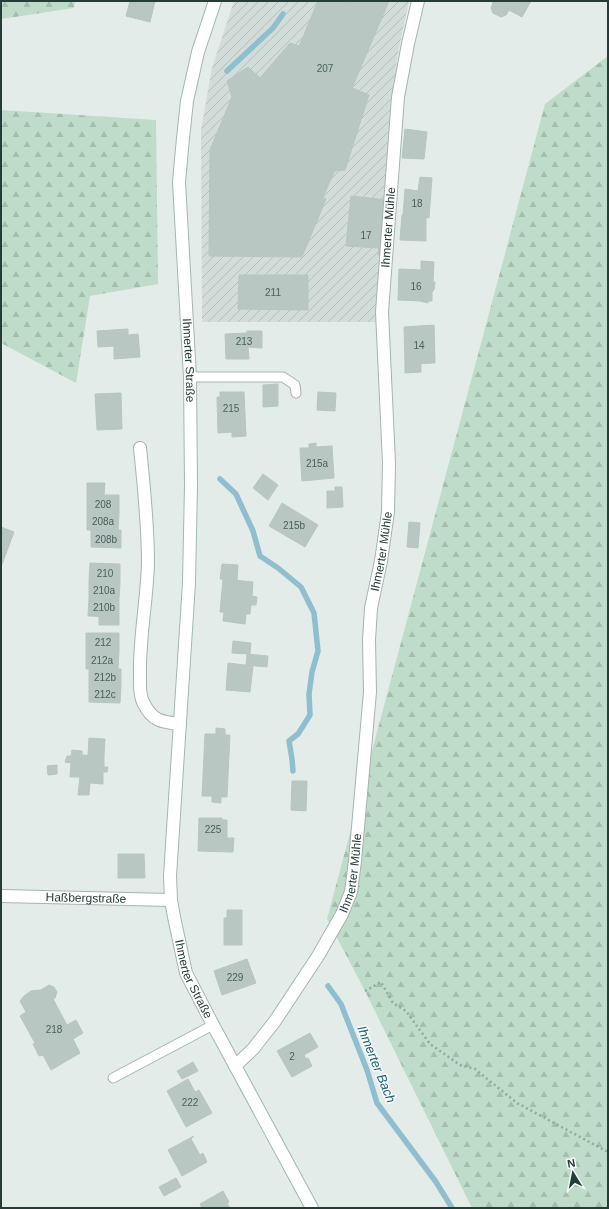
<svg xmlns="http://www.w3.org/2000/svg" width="609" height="1209" font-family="Helvetica,sans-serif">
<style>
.industrial{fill:url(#industrial-furrows)}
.forest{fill:url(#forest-firs)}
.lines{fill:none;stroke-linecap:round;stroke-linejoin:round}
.stream{stroke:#8fbece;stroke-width:5.5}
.building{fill:#b9c7c3;stroke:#b6c6c1}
.lane-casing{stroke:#a7b4b1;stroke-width:11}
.street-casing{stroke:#a7b4b1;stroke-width:14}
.secondary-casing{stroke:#a2b8b2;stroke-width:14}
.path{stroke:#86aea5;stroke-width:2.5;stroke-dasharray:2 3;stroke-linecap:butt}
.lane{stroke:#fff;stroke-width:9}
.street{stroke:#fff;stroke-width:12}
.secondary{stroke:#fff;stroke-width:12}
.labels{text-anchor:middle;stroke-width:3.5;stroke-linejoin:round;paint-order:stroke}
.number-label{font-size:10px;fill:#49605c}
.street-label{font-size:12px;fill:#243d39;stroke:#f4f9f7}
.water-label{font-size:13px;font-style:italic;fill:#216076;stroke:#f4f9f7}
</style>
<defs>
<pattern id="industrial-furrows" width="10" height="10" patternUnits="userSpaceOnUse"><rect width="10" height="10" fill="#d2dcd8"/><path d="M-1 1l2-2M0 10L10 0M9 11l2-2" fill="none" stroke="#b4beba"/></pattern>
<pattern id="forest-firs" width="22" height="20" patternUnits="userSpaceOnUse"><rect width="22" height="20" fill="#bedcc9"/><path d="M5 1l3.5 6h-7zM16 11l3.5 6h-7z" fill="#a3bead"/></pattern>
</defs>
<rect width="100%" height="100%" fill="#e4ece9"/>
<path class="industrial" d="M234 1H409L398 53 390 110 388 174 377 322H202L201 130 212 68Z"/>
<path class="forest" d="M1 1H75L74 8 1 19Z
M608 56V1208H472L365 991 327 919 545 104Z
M1 110 156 120 158 284 90 296 76 383 1 343Z"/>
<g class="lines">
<path class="stream" d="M227 71 273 28 283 14
M220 479 236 494 253 531 260 556 278 568 301 587 314 613 318 651 312 672 309 694 310 715 298 734 289 741 292 759 293 771
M328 986 341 1004 367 1070 377 1103 436 1182 452 1208"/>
</g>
<path class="building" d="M130 1H155L150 22 126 16Z
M318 1H347L328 47 303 37Z
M347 1H389L352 88 369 95 352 148 271 112 303 37 328 47Z
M492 1H531L522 17 509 10 506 15 501 17 493 13 491 8 493 3Z
M290 43 299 46 271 112 232 97 227 81 248 67 260 78Z
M232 97 271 112 249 166 307 190 304 198 312 201 315 194 326 199 302 257 209 256 210 150Z
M271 112 346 145 323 197 315 194 312 201 304 198 307 190 249 166Z
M405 129 427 132 424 159 402 158Z
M346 145 352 148 345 170 334 171Z
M420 177 432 178 429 218 403 215 405 189 418 191Z
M351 196 388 200 383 256 378 255 379 248 346 246Z
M402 215 426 218V241L400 240Z
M421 261 434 262 433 282H435L434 290 432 292V301H428V303L420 301 398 300 399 269 421 270Z
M239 275H308V310L238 309Z
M434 325 435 363 405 364 404 327Z
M128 329V335L138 334 140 357 114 359V346L98 347 97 331Z
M247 331H262V348L248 347 249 359H226L225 334 247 333Z
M421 363V372L405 373V364Z
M278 384V406L263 407V385Z
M220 392H244L246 436 232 437V432L218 433 217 397H220Z
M318 392 336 393 335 411 317 410Z
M121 393 122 429 97 430 95 394Z
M316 443V447L332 446 334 478 302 481 300 448H309V444Z
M263 474 278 485 268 500 253 488Z
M87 483H105L104 495H119V513H87Z
M335 487H342L343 507 327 508V491H335Z
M282 503 318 525 305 547 269 526Z
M87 513H119L118 530H87Z
M409 522 420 523 418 548 407 547Z
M1 527 14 532 1 567Z
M91 530H121V548L91 547Z
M90 563 120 564V582L89 581Z
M222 564 238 565 237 580 220 579Z
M223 579 253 582 252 596 257 597 256 605H251L250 614H246L245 624 223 621 224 612H220Z
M89 581 120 582 119 599 89 598Z
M89 598 119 599V617L88 616Z
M99 616 119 617V625H99Z
M86 633H119V651L86 650Z
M233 641 251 643 250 654 232 653Z
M86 650 119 651 118 669H86Z
M247 654 268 656 267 667 246 665Z
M228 663 253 666 250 692 226 690Z
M89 669H121V686L89 685Z
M89 685 121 686 120 703 89 702Z
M216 728 225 729V735H230L227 797H221V803L212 802V796H202L205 734H216Z
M89 738 105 739 104 756 88 755Z
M72 750 82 751V755L104 756V767H108L107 772H103V784L90 783 89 795H78L80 777H70L71 763 65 762 67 756H71Z
M57 765V774L48 775 47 766Z
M292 781H307L306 811 291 810Z
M199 818H222V820H227V838H234L233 852 198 851Z
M118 854H144L145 878H118Z
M227 910H242V918H227Z
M224 918H242V945H224Z
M247 959 256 983 222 995 214 971Z
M49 985 54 987 57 992 55 998 53 999 67 1025 76 1020 83 1033 73 1039 80 1053 51 1070 43 1055 39 1056 33 1044 35 1043 20 1016 26 1012 20 1001 24 996 31 991 41 990Z
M310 1033 318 1047 304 1055 306 1059 308 1058 312 1066 292 1077 277 1051Z
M193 1062 198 1071 182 1079 177 1071Z
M188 1079 195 1092 199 1090 212 1113 186 1127 167 1091Z
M194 1136 191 1139 200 1155 203 1153 207 1162 182 1176 168 1150Z
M176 1178 181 1187 164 1196 159 1187Z
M223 1191 229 1202 227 1203 230 1208H202L200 1204Z"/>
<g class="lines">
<defs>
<path id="lane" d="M190 377H283L295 385 296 393
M113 1078 213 1025"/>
<g id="street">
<path d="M140 448C144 486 148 524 148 563 147 601 139 638 140 675 140 684 139 694 143 702 152 721 161 722 180 724"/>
<path id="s1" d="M1 896 171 900"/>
<path id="s2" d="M235 1066 253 1049 275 1021 318 956 342 914 351 892 355 861 370 692 369 640 371 608 381 561 388 512 389 463 382 312 398 97 408 44 418 1"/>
</g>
<g id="secondary">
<path id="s3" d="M215 1 198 52 187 101 183 138 179 182 190 377 191 485 189 583 170 876 171 900 174 917 186 973 213 1025 312 1208"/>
</g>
</defs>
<use href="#lane" class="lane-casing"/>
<use href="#street" class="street-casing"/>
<use href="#secondary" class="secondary-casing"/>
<path class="path" d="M365 991 381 982 393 1003 406 1011 430 1044 460 1065 475 1069 517 1103 608 1152"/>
<use href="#lane" class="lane"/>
<use href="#street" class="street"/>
<use href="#secondary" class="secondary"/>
</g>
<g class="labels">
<g class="number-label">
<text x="325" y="72">207</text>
<text x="417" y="207">18</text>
<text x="366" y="239">17</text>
<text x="416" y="290">16</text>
<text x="273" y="296">211</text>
<text x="244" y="345">213</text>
<text x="419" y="349">14</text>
<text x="231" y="412">215</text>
<text x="317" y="467">215a</text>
<text x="103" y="508">208</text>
<text x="103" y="525">208a</text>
<text x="294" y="529">215b</text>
<text x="106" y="543">208b</text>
<text x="105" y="577">210</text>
<text x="104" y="594">210a</text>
<text x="104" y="611">210b</text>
<text x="103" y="646">212</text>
<text x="102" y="664">212a</text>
<text x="105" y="681">212b</text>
<text x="105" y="698">212c</text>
<text x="213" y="833">225</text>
<text x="235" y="981">229</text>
<text x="54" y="1033">218</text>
<text x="292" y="1060">2</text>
<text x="190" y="1106">222</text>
</g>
<g class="street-label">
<text dy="4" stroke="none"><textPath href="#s2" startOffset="878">Ihmerter Mühle</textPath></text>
<text dy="4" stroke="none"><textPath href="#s3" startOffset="364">Ihmerter Straße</textPath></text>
<text dy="4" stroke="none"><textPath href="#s2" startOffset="553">Ihmerter Mühle</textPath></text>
<text dy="4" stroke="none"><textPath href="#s2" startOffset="229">Ihmerter Mühle</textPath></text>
<text dy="4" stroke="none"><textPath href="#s1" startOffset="85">Haßbergstraße</textPath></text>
<text dy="4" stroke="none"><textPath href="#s3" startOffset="987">Ihmerter Straße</textPath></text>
</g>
<g class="water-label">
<text transform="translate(377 1064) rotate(68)" y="5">Ihmerter Bach</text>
</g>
</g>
<rect width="609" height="1209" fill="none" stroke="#243d39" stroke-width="4"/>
<g transform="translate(573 1173) rotate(350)" stroke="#f4f9f7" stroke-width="3" paint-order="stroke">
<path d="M0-3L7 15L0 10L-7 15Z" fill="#243d39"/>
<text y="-6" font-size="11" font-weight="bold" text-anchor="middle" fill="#243d39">N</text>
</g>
</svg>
